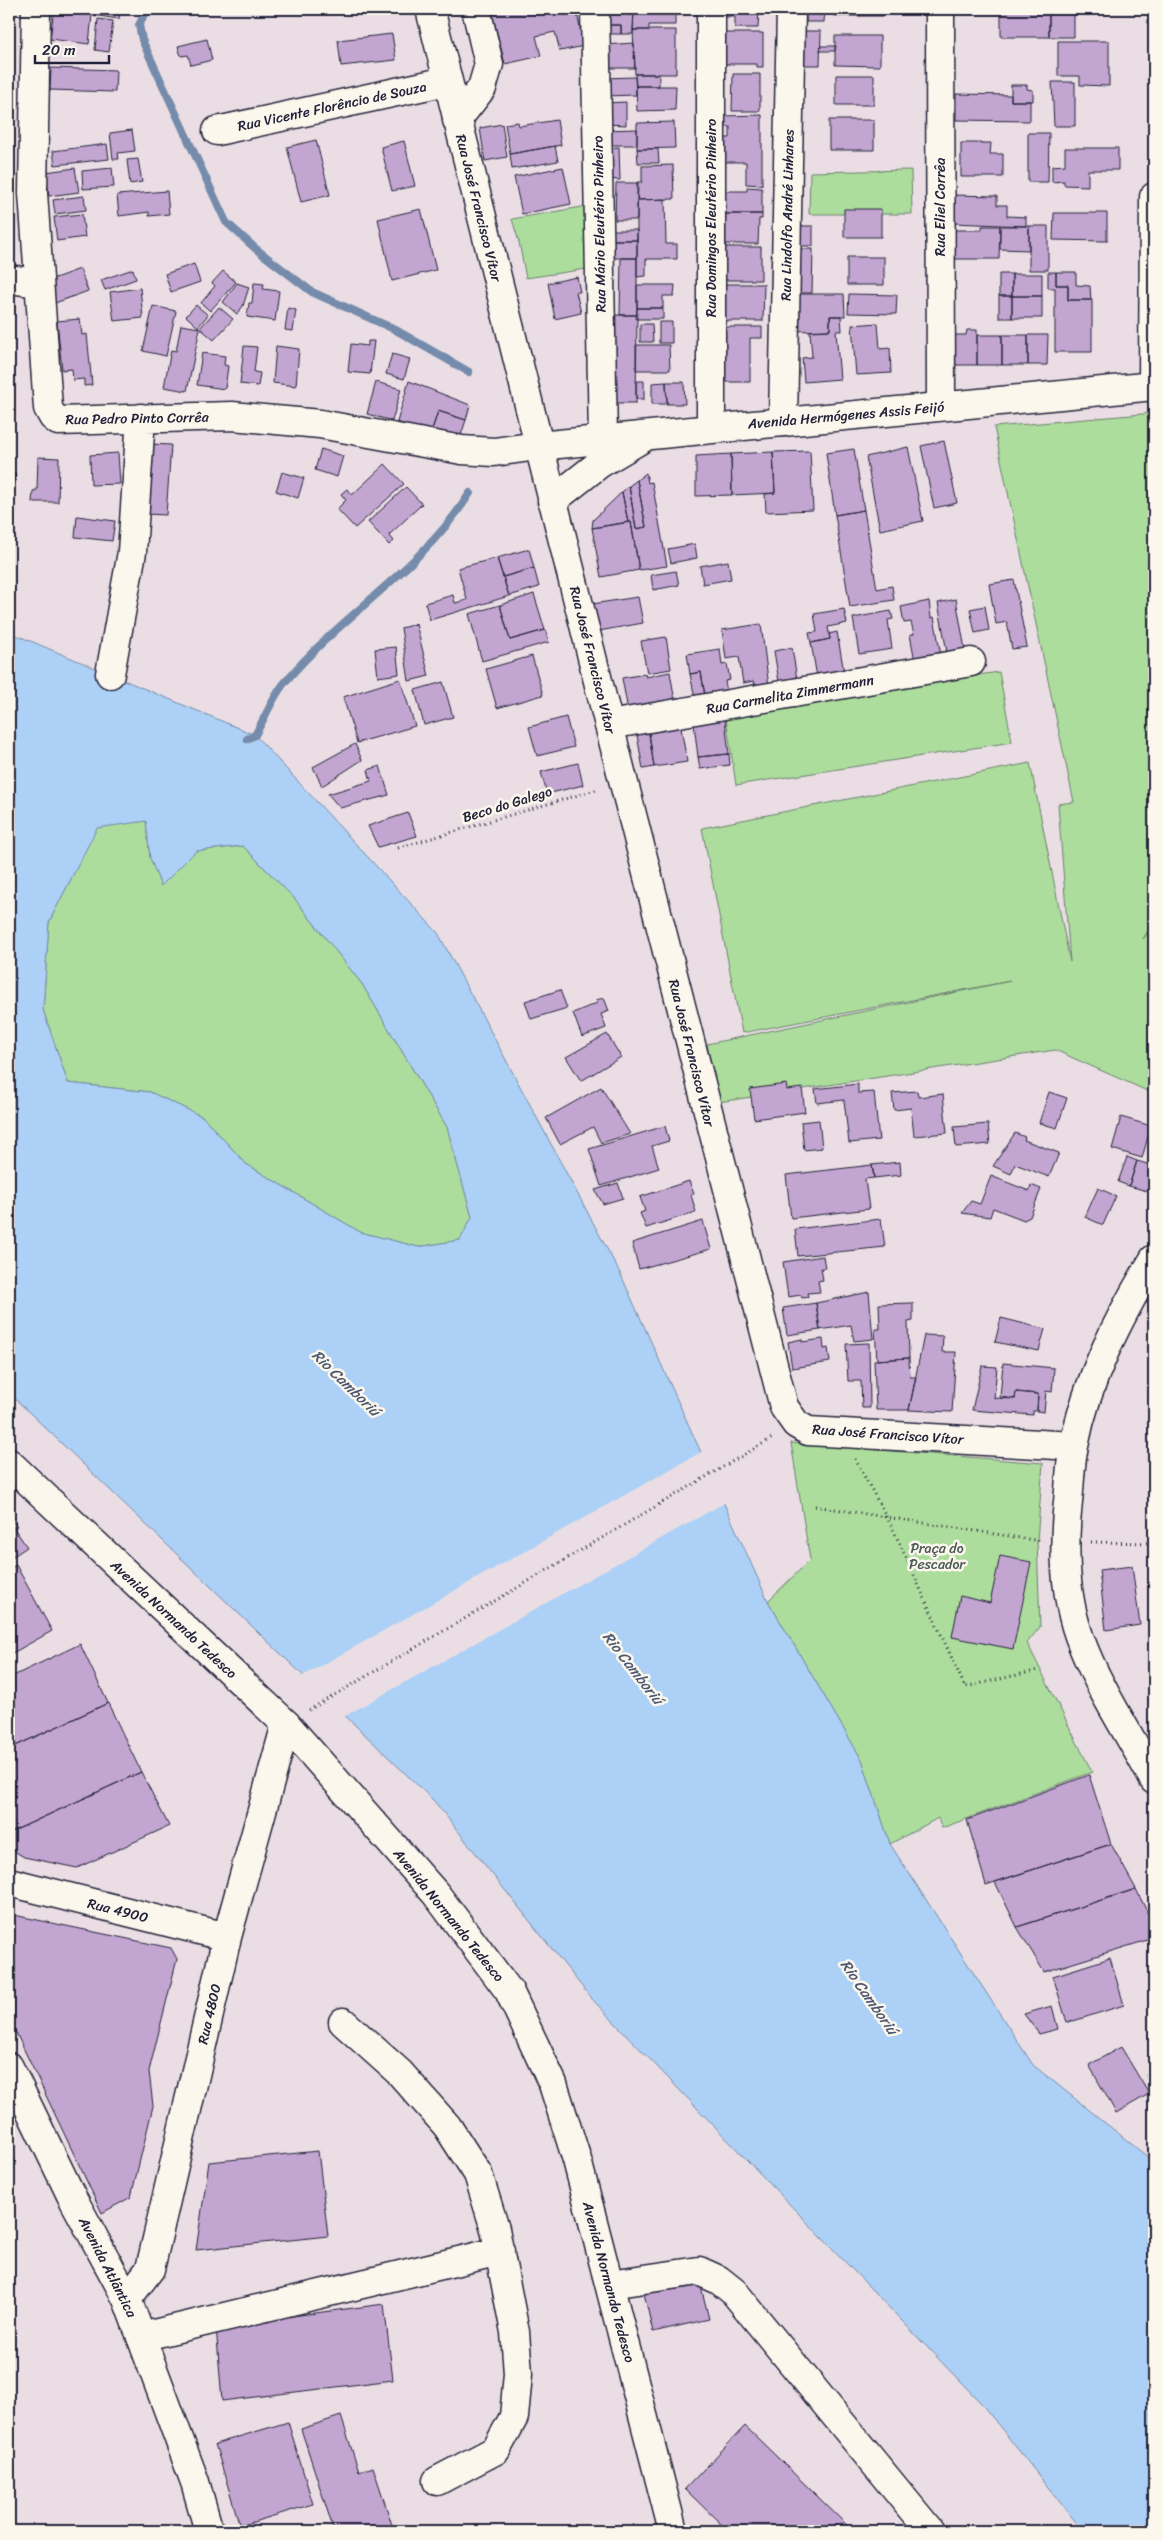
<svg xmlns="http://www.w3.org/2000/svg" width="1163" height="2540" font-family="Sriracha,sans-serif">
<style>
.green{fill:#addd9d;stroke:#68806c}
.water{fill:#add1f6;stroke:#758bab;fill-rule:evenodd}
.pier{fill:#eadee4}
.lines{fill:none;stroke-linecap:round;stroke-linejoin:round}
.stream{stroke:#758bab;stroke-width:8}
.building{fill:#c3a5d1;stroke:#22223b}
.minor-casing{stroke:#22223b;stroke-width:31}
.major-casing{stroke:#22223b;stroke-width:31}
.path{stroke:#22223b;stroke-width:3;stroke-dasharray:1 4;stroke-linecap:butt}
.minor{stroke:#fbf7ec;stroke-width:28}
.major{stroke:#fbf7ec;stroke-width:28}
.labels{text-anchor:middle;stroke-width:5;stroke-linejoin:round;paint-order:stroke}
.street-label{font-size:14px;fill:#22223b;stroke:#fbf7ec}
.park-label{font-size:14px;fill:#4c5a58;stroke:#fbf7ec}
.water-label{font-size:15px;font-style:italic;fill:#4c5773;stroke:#fbf7ec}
</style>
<rect width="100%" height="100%" fill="#eadee4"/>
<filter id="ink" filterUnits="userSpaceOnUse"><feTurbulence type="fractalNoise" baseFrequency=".02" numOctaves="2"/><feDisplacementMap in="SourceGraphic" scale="10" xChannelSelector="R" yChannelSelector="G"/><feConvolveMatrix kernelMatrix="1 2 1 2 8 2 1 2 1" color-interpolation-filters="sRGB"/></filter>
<g filter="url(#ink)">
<path class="green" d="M911 170 912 214H809L810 172Z
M588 206 593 268 526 278 519 242 512 219Z
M1154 413V921L1143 939 1154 925V1094L1055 1050 719 1102 707 1044 1010 981 742 1033 702 828 1030 763 1070 962 1058 804 1074 802 994 427Z
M999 672 1012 742 736 785 725 711Z
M146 821 150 857 161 886 196 851 243 846 294 898 362 984 447 1127 472 1217 460 1240 418 1247 360 1232 246 1164 203 1117 150 1092 68 1083 43 1010 49 922 97 827Z
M791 1443 1043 1463 1037 1541 1040 1627 1027 1643 1092 1772 942 1828 938 1818 890 1844 862 1760 768 1601 810 1560Z"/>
<path class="water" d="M9 632 255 735 438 933 620 1273 768 1601 862 1760 890 1844 1033 2065 1154 2162V2531H1083L980 2402 591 1998 434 1801 9 1393ZM146 821 150 858 161 886 196 851 243 846 294 898 362 984 447 1127 472 1217 460 1240 418 1247 360 1232 246 1164 203 1117 150 1092 68 1083 43 1010 49 922 97 828Z"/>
<path class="pier" d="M703 1451 726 1502 343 1717 301 1677Z"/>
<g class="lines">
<path class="stream" d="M147 9 139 25 142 40 226 222 256 249 312 292 394 329 469 372
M247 739 255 735C265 718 273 696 286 681 343 613 422 569 470 493"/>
</g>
<path class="building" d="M54 9 89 10H120L119 19 92 15 89 44 50 39Z
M491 9H576L584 46 560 51 555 32 536 36 541 56 505 64Z
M602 9H634L633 34H621V25H603Z
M634 9H675V25H649V30H633Z
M723 9H759L758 28H735V17H723Z
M806 9H825L824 22H806Z
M834 9H883V16H834Z
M1001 9 1049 12V37H1001Z
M1049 9 1074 10V37H1049Z
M98 19 113 21 109 52 95 50Z
M603 25H621V34H603Z
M633 30H676V74H635Z
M802 31H821L820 65H802Z
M723 33H763V67H757V64H723Z
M392 34 396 60 341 66 338 40Z
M835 36H880V66L835 65Z
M207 39 212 60 191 65 188 55 181 56 178 46Z
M1058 41H1109V86L1080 85V76H1058Z
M634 43 635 68H604V45Z
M821 46H836L835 51H820Z
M51 68 116 70 115 92 50 90Z
M635 74H659V86H636Z
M733 74H760V111H732Z
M836 75H874V105H836Z
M635 77 636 95 604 96 603 78Z
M1052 82H1075V126H1054Z
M1011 85H1027V89L1033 90V101H1011Z
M636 86H676L675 110 637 111Z
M956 94 1011 95V101H1030V121L956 120Z
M626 102V125L605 124V103Z
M762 115V185L746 184V162H724V138H730V127H721V116Z
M557 120 561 145 510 154 505 124 518 122 519 126Z
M829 120H874V150H829Z
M674 122 675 148 637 149V123Z
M502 124 507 157 485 161 480 128Z
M637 129V145H605V130Z
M132 130 135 151 118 153 119 159H113L110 133Z
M1028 133H1049L1048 182H1028Z
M316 140 330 195 301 202 287 147Z
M404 141 415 186 392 191 381 147Z
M961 143H991L990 154H1003V177H961Z
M107 144 109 159 55 165 53 151Z
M555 146 558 161 512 169 510 154Z
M619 147 620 180 607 179 606 148Z
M1065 148H1118V170H1088V186L1064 185V181L1052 182V166L1065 165Z
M637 149H658L659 163H638Z
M138 159 142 182 130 184 127 160Z
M673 165 674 199 637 200V182H642V166Z
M563 167 571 204 522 214 514 177Z
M75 168 79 192 49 196 46 172Z
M112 168 114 187 83 189 82 171Z
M616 183H638L637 220H615Z
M747 187 762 188V214H717V191H747Z
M167 191 169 214 149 216V212L119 216 117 195Z
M952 195 997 196V205H1007V216L1026 217V226L952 223Z
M84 196 86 210 55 214 53 200Z
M665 199 666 244H677V259H646V276L637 277V200Z
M421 209 436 270 392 281 378 219Z
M844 209H881V237H844Z
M1054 213H1107V241L1053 240Z
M82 214 85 237 57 241 54 217Z
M723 214H762V219H759L758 244H722Z
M797 226H813V246H797Z
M982 226H1000L999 259H952L953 230H982Z
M1000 226H1029V250L1000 249Z
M1029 226H1048V270H1029Z
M610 230H637V240H610Z
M610 240H637V258H610Z
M721 247H761V280H721Z
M795 249H813L812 293H794Z
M847 257H884V285H847Z
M621 258H637V315H620Z
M194 264 200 282 171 292 165 274Z
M80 269 88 291 55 303 47 281Z
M133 269 136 279 105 290 101 280Z
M223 271 236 282 210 311 201 303 215 286 212 283Z
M1048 272H1056V285H1068V300H1092V352H1055V288H1048Z
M1056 272H1076V285L1090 286 1091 300H1068V285H1056Z
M999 274H1012V296H999Z
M1012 274H1042V296H1012Z
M577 277 580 292H576L581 313 555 319 548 283Z
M237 283 249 287 243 306 237 314 223 302Z
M254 283 264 284 263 289 279 291 275 321 247 317 249 303H252Z
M714 284H764L763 321H721Z
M637 285H675L674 296H663V308H637Z
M140 288 143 318 114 321 110 292Z
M792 294H844L845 316H830V330L792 331Z
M849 294 897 295 896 314 848 313Z
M999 296H1012V318H999Z
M1012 296H1042V318H1012Z
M196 305 208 315 198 327 186 316Z
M153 306 176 311 166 356 143 351Z
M219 307 233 319 214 340 200 328Z
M288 308 296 310 293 331 285 330Z
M637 308H663V319H636Z
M611 315H637L636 403H612Z
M830 316H841L842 331H836L840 379 804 382 802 358 812 357 810 331 830 330Z
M80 319 82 335 87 334 92 385 84 386V379L73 380 72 369 62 370 57 321Z
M659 322H672V343H659Z
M878 323 880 349 890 348 891 373 856 375 852 325Z
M640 324H652L653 342H640Z
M181 325 200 328 187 391 164 387 171 350 176 351Z
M718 327H762V338H750V382H718Z
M967 330H977V365H952V335H966Z
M977 335H1002V365H977Z
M1002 335H1028V365H1002Z
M1028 335H1048L1047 365H1028Z
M368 341H374L370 374 348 372 351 344 368 346Z
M636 345H669L670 370H636Z
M244 346 257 347 254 372 260 373 258 386 240 384Z
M276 346 299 349 296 386 273 383Z
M202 353 225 356 224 365 228 366 225 389 197 385Z
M392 354 410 359 404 379 386 374Z
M409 381 470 405 466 420 438 411 431 433 397 422Z
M636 381H644V399H636Z
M376 382 401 389 392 421 367 414Z
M666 382H684L685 404H667Z
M666 382 667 404H652V383Z
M438 411 466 420 459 441 431 433Z
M944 441 957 503 934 508 921 446Z
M150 444 171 445 166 515 146 514Z
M908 447 923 521 880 530 866 457Z
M321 449 343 456 337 477 315 470Z
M854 449 864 510 835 515 826 453Z
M810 451 813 510 766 512 765 494 775 493 773 452Z
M773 452 775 493 732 495 731 454Z
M118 453 120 484 91 485 90 455Z
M731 454 732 495 696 496V456Z
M38 457 59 458 58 502H32L33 491 37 490Z
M385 464 404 484 355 528 337 509 346 500 341 494 347 489 352 495Z
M9 472 16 474 9 498Z
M282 472 304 478 298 498 276 491Z
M646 473 648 483 652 482 667 566 639 570 631 522H628L622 492 629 486 636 529 646 527 637 480Z
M637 480 646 527 636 529 629 486Z
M406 487 422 504 389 535 394 541 389 545 368 522Z
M622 492 628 522 592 528 593 520Z
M9 509 14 511 9 525Z
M864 510 877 589 892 586 894 600 850 607 835 515Z
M77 516 115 521 112 541 75 537Z
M631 522 639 570 601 577 592 528Z
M695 544 697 558 671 563 668 549Z
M529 549 534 568 503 577 497 558Z
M497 558 509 596 430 620 425 603 453 595 455 603 467 600 458 568Z
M728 561 731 579 703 584 700 566Z
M534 568 539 587 509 596 503 577Z
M676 571 679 585 653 590 651 575Z
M1014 580 1027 647 1012 649 1007 622 996 624 989 584Z
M534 594 545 630 510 640 500 605Z
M638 597 643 623 599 631 592 604Z
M956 599 966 655 948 658 938 603Z
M929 601 931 618 934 617 942 661 916 666 910 635 914 634 911 622 904 623 901 607Z
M500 605 510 640 545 630 549 642 482 661 469 614Z
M985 606 989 630 975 633 970 609Z
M844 609 847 623 828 627 830 639 811 643 809 633 817 632 814 614Z
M891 611 893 619 888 620 892 649 859 654 853 618Z
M416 624 429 676 409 681 401 628Z
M761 624 769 687 756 689 754 681 743 683 739 657 726 659 722 630Z
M837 632 844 672 817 677 811 643 830 639 829 634Z
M666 637 671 669 647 673 641 641Z
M396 647 399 674 378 677 375 649Z
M792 648 798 685 780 688 774 651Z
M720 649 722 665 727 664 730 680 725 681 728 698 706 702 701 672 690 674 687 654Z
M532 656 543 695 497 708 486 669Z
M670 672 676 707 629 716 622 678 645 674 646 677Z
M701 672 706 702 696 703 690 674Z
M400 679 415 726 357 743 343 697Z
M443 682 453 717 424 725 415 690Z
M566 717 574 747 537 756 529 727Z
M725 720 729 754 698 757 694 724Z
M680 722 687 762 654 767 648 727Z
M648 727 654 767 643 769 636 729Z
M355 744 362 760 322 786 313 767Z
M729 754 730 765 700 769 698 757Z
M578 763 583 785 547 794 541 772Z
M380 766 389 795 340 808 328 794 371 781 368 770Z
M408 813 417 836 378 847 368 826Z
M560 990 567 1008 531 1019 525 1001Z
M604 998 609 1011 601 1014 606 1028 582 1037 573 1013 597 1003 596 1000Z
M607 1034 621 1057 581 1081 566 1057Z
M786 1084 787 1090 802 1088 805 1112 754 1119 750 1089Z
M858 1084V1093L874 1092 879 1140 849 1143 844 1100 817 1103 815 1089Z
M601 1087 630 1134 601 1143 593 1127 560 1144 546 1118Z
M917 1091 918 1097 943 1094 947 1133 914 1136 911 1108 894 1110 892 1093Z
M1049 1092 1067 1098 1057 1128 1039 1123Z
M1121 1117 1151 1126 1142 1158 1112 1149Z
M819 1120 822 1148 804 1150 801 1122Z
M988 1124 990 1144 956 1147 954 1127Z
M665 1126 669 1141 652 1146 659 1168 601 1186 589 1149Z
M1015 1133 1025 1137 1024 1140 1059 1153 1049 1177 1015 1164 1011 1174 993 1166Z
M1127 1157 1137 1161 1129 1186 1118 1182Z
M1137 1161 1154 1166V1193L1129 1186Z
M900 1162 901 1175 874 1178 872 1165Z
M872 1165 874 1178 865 1179 869 1209 791 1218 786 1175Z
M991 1176 1029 1191 1031 1185 1041 1189 1030 1217 1024 1220 993 1208 990 1217 962 1213 971 1201 980 1204Z
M689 1181 694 1194 691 1195 696 1212 646 1228 640 1213 645 1211 640 1197Z
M618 1183 623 1198 603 1204 595 1190Z
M1098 1188 1116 1196 1103 1225 1085 1217Z
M881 1219 885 1247 798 1256 795 1229Z
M703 1221 711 1249 639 1269 632 1243Z
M823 1256 825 1268H821L823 1280 818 1281 820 1292 807 1293 808 1297 802 1298 801 1295 788 1297 783 1262Z
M869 1292 873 1339 854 1341 851 1325 820 1330 816 1303Z
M816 1303 820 1330 787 1335 783 1308Z
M913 1303V1321L908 1322 909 1358 877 1360 875 1329H880L879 1304Z
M1001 1318 1045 1329 1039 1351 995 1342Z
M924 1335 943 1336 942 1352H956L952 1412 909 1410Z
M802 1339V1342L823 1339 824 1349 828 1348 830 1362 792 1368 788 1342Z
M869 1343 870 1408H862L861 1381H848L846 1344Z
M909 1358 910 1377H916L909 1410H876L874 1360Z
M1003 1363 1054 1368 1052 1392 1046 1391 1044 1412 1037 1411 1038 1394 1016 1392 1015 1399 1000 1397Z
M982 1366 997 1367 994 1398 1015 1399 1016 1392 1038 1394 1037 1411H1033V1415L972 1410Z
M9 1516 17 1526 14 1528 27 1547 9 1559Z
M1000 1556 1031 1562 1013 1649 952 1637 960 1596 990 1603Z
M16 1565 52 1631 9 1655V1569Z
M1132 1566 1140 1625 1106 1630 1099 1570Z
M80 1644 108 1703 9 1749V1678Z
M108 1703 141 1772 9 1833V1749Z
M141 1772 169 1826 77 1868 24 1857 9 1848V1833Z
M1089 1775 1111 1844 986 1885 967 1820Z
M1111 1844 1136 1889 1017 1927 995 1882Z
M1136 1889 1154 1926V1938L1044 1972 1017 1927Z
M9 1914 171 1948 177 1959 149 2071 153 2106 131 2197 102 2213 9 2018Z
M1110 1958 1124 2005 1067 2023 1053 1976Z
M1052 2006 1058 2029 1039 2034 1024 2014Z
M1121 2047 1149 2094 1116 2113 1089 2065Z
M1154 2071V2088L1146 2075Z
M318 2151 328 2236 196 2250 209 2162Z
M694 2258 709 2319 653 2332 639 2272Z
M384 2304 393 2380 222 2401 216 2326Z
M341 2416 359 2472 373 2467 394 2531H334L301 2429Z
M288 2422 313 2504 240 2526 215 2444Z
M745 2426 853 2531H728L685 2489Z"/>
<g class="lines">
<defs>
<path id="minor" d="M36 9 33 193 48 408 53 417 58 421 232 416 320 424 462 450 494 452 538 446
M595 9 603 439
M940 9 941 406
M457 120 482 88 489 64 476 9
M217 131 447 81
M9 279 38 283
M1153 386 1154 197
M783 422 791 9
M711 428V9
M110 674 132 552 141 418
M609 725 971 662
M9 1882 227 1937
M343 2022 400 2073 447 2126 478 2174 495 2229 515 2332 518 2374 514 2417 496 2450 437 2481
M610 2284 699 2271 719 2280 734 2292 930 2531
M127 2299 150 2269 227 1937 286 1724
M141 2337 500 2251"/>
<path id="major" d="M430 9 609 725 784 1407 796 1424 808 1431 1074 1446
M538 446 1154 386
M552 501 599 464 643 438
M1154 1259C1119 1317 1087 1379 1074 1446 1070 1464 1070 1483 1068 1502 1063 1547 1064 1593 1079 1636 1097 1687 1129 1733 1154 1780
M9 1463 286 1724 436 1894 509 1991 553 2084 577 2160 673 2531
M9 2067 71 2195 127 2299 195 2482 209 2531"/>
</defs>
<use href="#minor" class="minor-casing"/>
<use href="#major" class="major-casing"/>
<path class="path" d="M398 848 599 789
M855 1459 893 1529 965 1687 1039 1670
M815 1506 1040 1541
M1091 1542 1154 1543
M309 1710 774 1437"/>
<use href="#minor" class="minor"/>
<use href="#major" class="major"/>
</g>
</g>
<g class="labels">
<g class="street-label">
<text transform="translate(332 106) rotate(-12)" y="5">Rua Vicente Florêncio de Souza</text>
<text transform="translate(940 207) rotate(-90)" y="5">Rua Eliel Corrêa</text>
<text transform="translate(479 208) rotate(76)" y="5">Rua José Francisco Vítor</text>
<text transform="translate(787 215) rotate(-89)" y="5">Rua Lindolfo André Linhares</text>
<text transform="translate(711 218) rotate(-90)" y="5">Rua Domingos Eleutério Pinheiro</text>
<text transform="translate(599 224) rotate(-91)" y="5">Rua Mário Eleutério Pinheiro</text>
<text transform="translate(846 415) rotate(-5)" y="5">Avenida Hermógenes Assis Feijó</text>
<text transform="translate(137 418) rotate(-1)" y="5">Rua Pedro Pinto Corrêa</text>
<text transform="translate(593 660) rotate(76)" y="5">Rua José Francisco Vítor</text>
<text transform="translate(790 694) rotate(-10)" y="5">Rua Carmelita Zimmermann</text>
<text transform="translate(507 804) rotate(-17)" y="5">Beco do Galego</text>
<text transform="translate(692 1053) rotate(76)" y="5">Rua José Francisco Vítor</text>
<text transform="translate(888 1434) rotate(4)" y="5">Rua José Francisco Vítor</text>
<text transform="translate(174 1619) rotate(43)" y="5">Avenida Normando Tedesco</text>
<text transform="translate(118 1910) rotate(14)" y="5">Rua 4900</text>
<text transform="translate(449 1915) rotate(51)" y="5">Avenida Normando Tedesco</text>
<text transform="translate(209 2014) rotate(-77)" y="5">Rua 4800</text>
<text transform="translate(108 2267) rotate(63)" y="5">Avenida Atlântica</text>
<text transform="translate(609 2282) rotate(75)" y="5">Avenida Normando Tedesco</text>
</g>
<g class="park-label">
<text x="937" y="1553">Praça do<tspan x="937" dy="16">Pescador</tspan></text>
</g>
<g class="water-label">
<text transform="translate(346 1383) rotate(44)" y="5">Rio Camboriú</text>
<text transform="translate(633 1668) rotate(52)" y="5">Rio Camboriú</text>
<text transform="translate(869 1997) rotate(55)" y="5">Rio Camboriú</text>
</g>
</g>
<rect width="1163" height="2540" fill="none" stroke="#fbf7ec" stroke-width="30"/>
<rect x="15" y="15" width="1133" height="2510" fill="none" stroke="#22223b" stroke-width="2" filter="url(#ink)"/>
<path d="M35 55v8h74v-8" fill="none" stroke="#22223b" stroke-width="2.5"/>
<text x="42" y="55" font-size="15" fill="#22223b" stroke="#fbf7ec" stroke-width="4" paint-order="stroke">20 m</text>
</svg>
